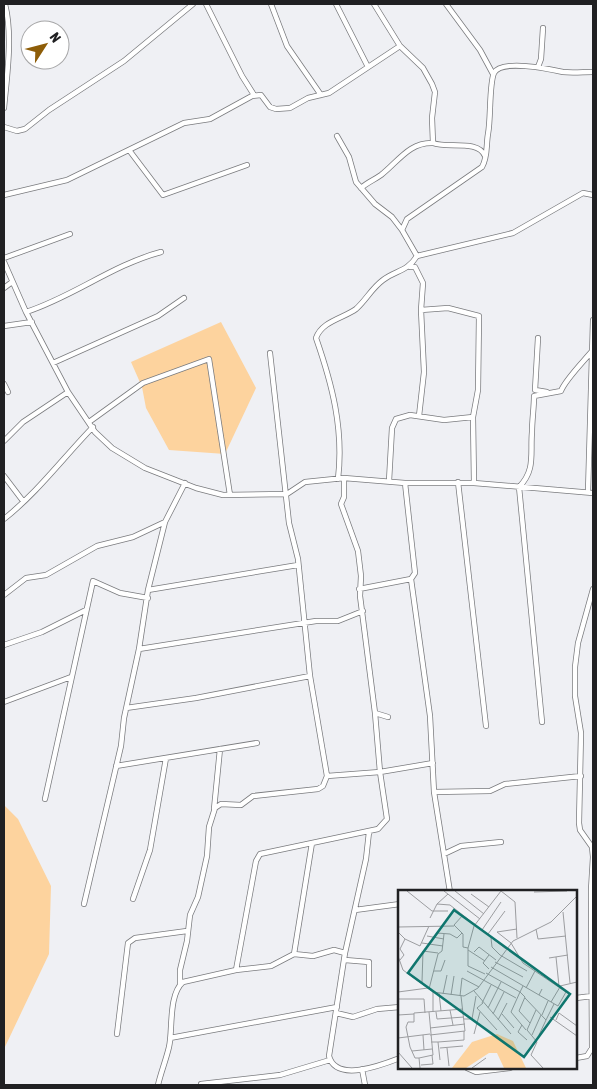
<svg xmlns="http://www.w3.org/2000/svg" width="597" height="1089" font-family="'Asap Condensed',sans-serif">
<style>
.green{fill:#fdd39e}
.lines{fill:none;stroke-linecap:round;stroke-linejoin:round}
.street-casing{stroke:#7a7b7e;stroke-width:6}
.street{stroke:#fff;stroke-width:4.5}
.inset-road{fill:none;stroke:#9c9da0;stroke-width:1}
.view{fill:#0f766e;fill-opacity:0.15;stroke:#0f766e;stroke-width:2.5}
.inset-edge{fill:none;stroke:#202022;stroke-width:2.5}
</style>
<rect width="100%" height="100%" fill="#eff0f4"/>
<path class="green" d="M221 322 256 388 225 454 169 450 146 408 142 387 131 362Z
M4 805 18 819 51 886 49 954 4 1049Z"/>
<g class="lines">
<defs>
<path id="street" d="M206 4 242 76 254 95
M271 4 287 46 321 95
M336 4 368 67
M374 4 400 46 423 68 432 84 435 92 432 118 433 143C447 149 478 139 485 156
M446 4 480 50 493 74
M538 67 541 59 543 28
M4 108C7 75 13 36 5 4
M4 127 17 131 25 129 49 110 124 61 193 4
M337 136 349 157 356 182 375 204 392 217 402 230
M129 150 163 195 247 165
M361 188C368 182 374 180 381 175 398 162 409 142 433 143
M4 195 67 180 184 123 210 119 252 96 261 95 270 107 276 109 290 108 308 98 329 93 400 46
M417 256 402 230 407 219 482 167C488 157 486 145 488 134 491 119 489 84 494 73 501 59 549 69 563 72 572 73 583 72 593 72
M4 258 70 234
M4 262 26 312 68 392 95 432 112 448 145 468 196 488 223 495 287 494 305 482 344 478 405 483H474L593 493
M410 267H415L423 283 421 310 424 372 419 416
M4 288 12 282
M421 310 448 308 479 316 478 390 473 417 474 483
M26 312C73 297 112 265 161 252
M4 326 32 322
M538 338 535 390 547 392
M53 363 158 316 184 298
M4 384 8 392
M89 422 143 383 209 359 230 495
M4 441 23 422 68 392
M4 476 23 501
M344 478V497L341 504 358 551 361 576 360 596 375 713 388 717
M338 479C344 429 332 384 316 338 322 321 344 318 356 309 366 300 372 288 383 280 396 270 407 272 417 256L513 233 583 193 593 195
M389 481 392 428 396 419 410 415 444 420 473 417
M458 482 486 726
M405 483 415 573 411 579 430 716 434 792 450 892
M588 492 593 320
M4 519C37 493 63 458 93 427
M359 589 411 579
M148 590 298 565
M4 595 26 578 46 575 97 546 133 537 165 522
M4 645 42 632 86 610
M139 649 316 621H338L363 611
M4 702 71 677
M126 708 196 698 310 676
M542 722 519 487C536 470 530 453 532 432 532 420 534 408 534 396L561 391C565 380 584 361 593 350
M116 766 257 743
M327 776 380 772 375 713
M434 792 490 791 505 784 581 776
M45 799 93 581 120 593 148 598
M214 809 220 749
M369 832 366 859 345 953 329 1056C336 1083 382 1065 400 1058
M444 854 461 846 501 842
M133 899 150 850 166 758
M84 904 121 746 124 718 139 649 148 590 165 522 185 483
M355 910 400 904
M294 954 312 843
M345 960 369 962V985
M236 970 256 861 260 854 378 829 387 819 380 772 433 763
M180 984V970L187 941 190 915 198 897 207 856 209 827 215 808 221 804 241 805 253 796 318 789 323 786 327 776 310 676 298 559 289 523 270 353
M576 998 592 996
M336 1013 353 1017 377 1009 400 1007
M117 1034 128 943 135 938 187 931
M170 1038 337 1007
M576 1058 587 1056 592 1048 591 890 593 857 592 847 580 830 579 823 581 733 575 696V667L578 643 593 589
M467 1068 476 1072 510 1068
M362 1069 365 1085
M201 1084 280 1075 330 1060
M158 1085C161 1072 166 1060 169 1047 173 1030 168 995 183 982L236 970 271 966 294 954 313 956 334 950 345 953"/>
</defs>
<use href="#street" class="street-casing"/>
<use href="#street" class="street"/>
</g>
<g transform="translate(398 890)">
<rect width="179" height="179" fill="#eff0f4"/>
<path d="M99 144 115 151 128 178H106L99 163H91L68 178H54L74 152Z" fill="#fdd39e"/>
<path class="inset-road" d="M9 1 34 21H50M46 1 82 29M57 1 86 24M103 1 117 12 119 48M136 2 169 1M73 4 91 17M39 14 52 15 108 59M165 22 172 93M65 25 56 35 65 44V57L70 58M32 28 39 14 50 4M0 37 56 36M119 39 99 42 113 53 125 73 168 102 160 116 141 105M138 39 140 49 168 46M84 40 103 12M0 42 7 49 22 56 31 36M39 43 52 44 59 48 64 43M90 44 107 21M29 46 46 49M93 48 94 57 102 65 129 81M24 53 45 56M70 60 87 71M76 62 81 57 98 70M91 65 85 73 91 79M0 66 5 80 35 102 66 106 80 98 115 51 153 32 179 6M158 67 161 96M151 68 170 65M2 70 6 65 2 59 7 49M97 72 125 87M93 77 141 105 144 99M36 81H43L47 70M69 81 118 108M88 83 115 98M87 84 70 76V58L76 36 103 1M24 92 25 61 40 63M125 96 122 102 127 107 121 121 132 133M162 96 179 92M115 98 122 102 113 122 128 140M128 98 137 81M31 99 40 64 44 61 46 44M76 101 113 144M0 102 30 98M41 103 43 121M45 104 49 85M53 105 56 86M62 106 64 88 81 97M127 108 148 130 156 114M0 109H26L27 123M153 112 162 97M84 113 93 95M85 113 79 118 99 140M90 118 103 92M52 120 55 135M138 120 129 140 139 152 133 165 145 178M35 122V102M38 122 39 129 66 127M95 124 106 102M104 124 116 138M0 125 16 124M144 125 150 111M152 127 179 146M66 129H74L78 106M100 130 109 113M158 130 161 123 179 136M124 135 120 142 129 150M32 138 67 134M76 144 82 122M25 145 26 160M32 145 67 141 63 106M134 145 143 125M141 145 148 130M0 148 32 144M33 152H40L42 170M40 152 66 150V141M42 158 65 156M49 158 51 176M14 161 34 159M0 162 14 178M21 168 35 165 31 122M23 175 35 174 34 165M22 178 21 168H17L12 157 8 137 10 132H16V123L65 119M74 178 88 168"/>
<path class="view" d="M56 20 172 104 126 167 10 83Z"/>
<rect width="179" height="179" class="inset-edge"/>
</g>
<rect width="597" height="1089" fill="none" stroke="#202022" stroke-width="10"/>
<g transform="translate(45 45) rotate(54)"><circle r="24" fill="#ffffff" stroke="#a6a6a7"/>
<path d="M0-4L9 19L0 12L-9 19Z" fill="#8e5d08"/>
<text y="-8" font-size="14" font-weight="bold" text-anchor="middle" fill="#202022">N</text>
</g>
</svg>
